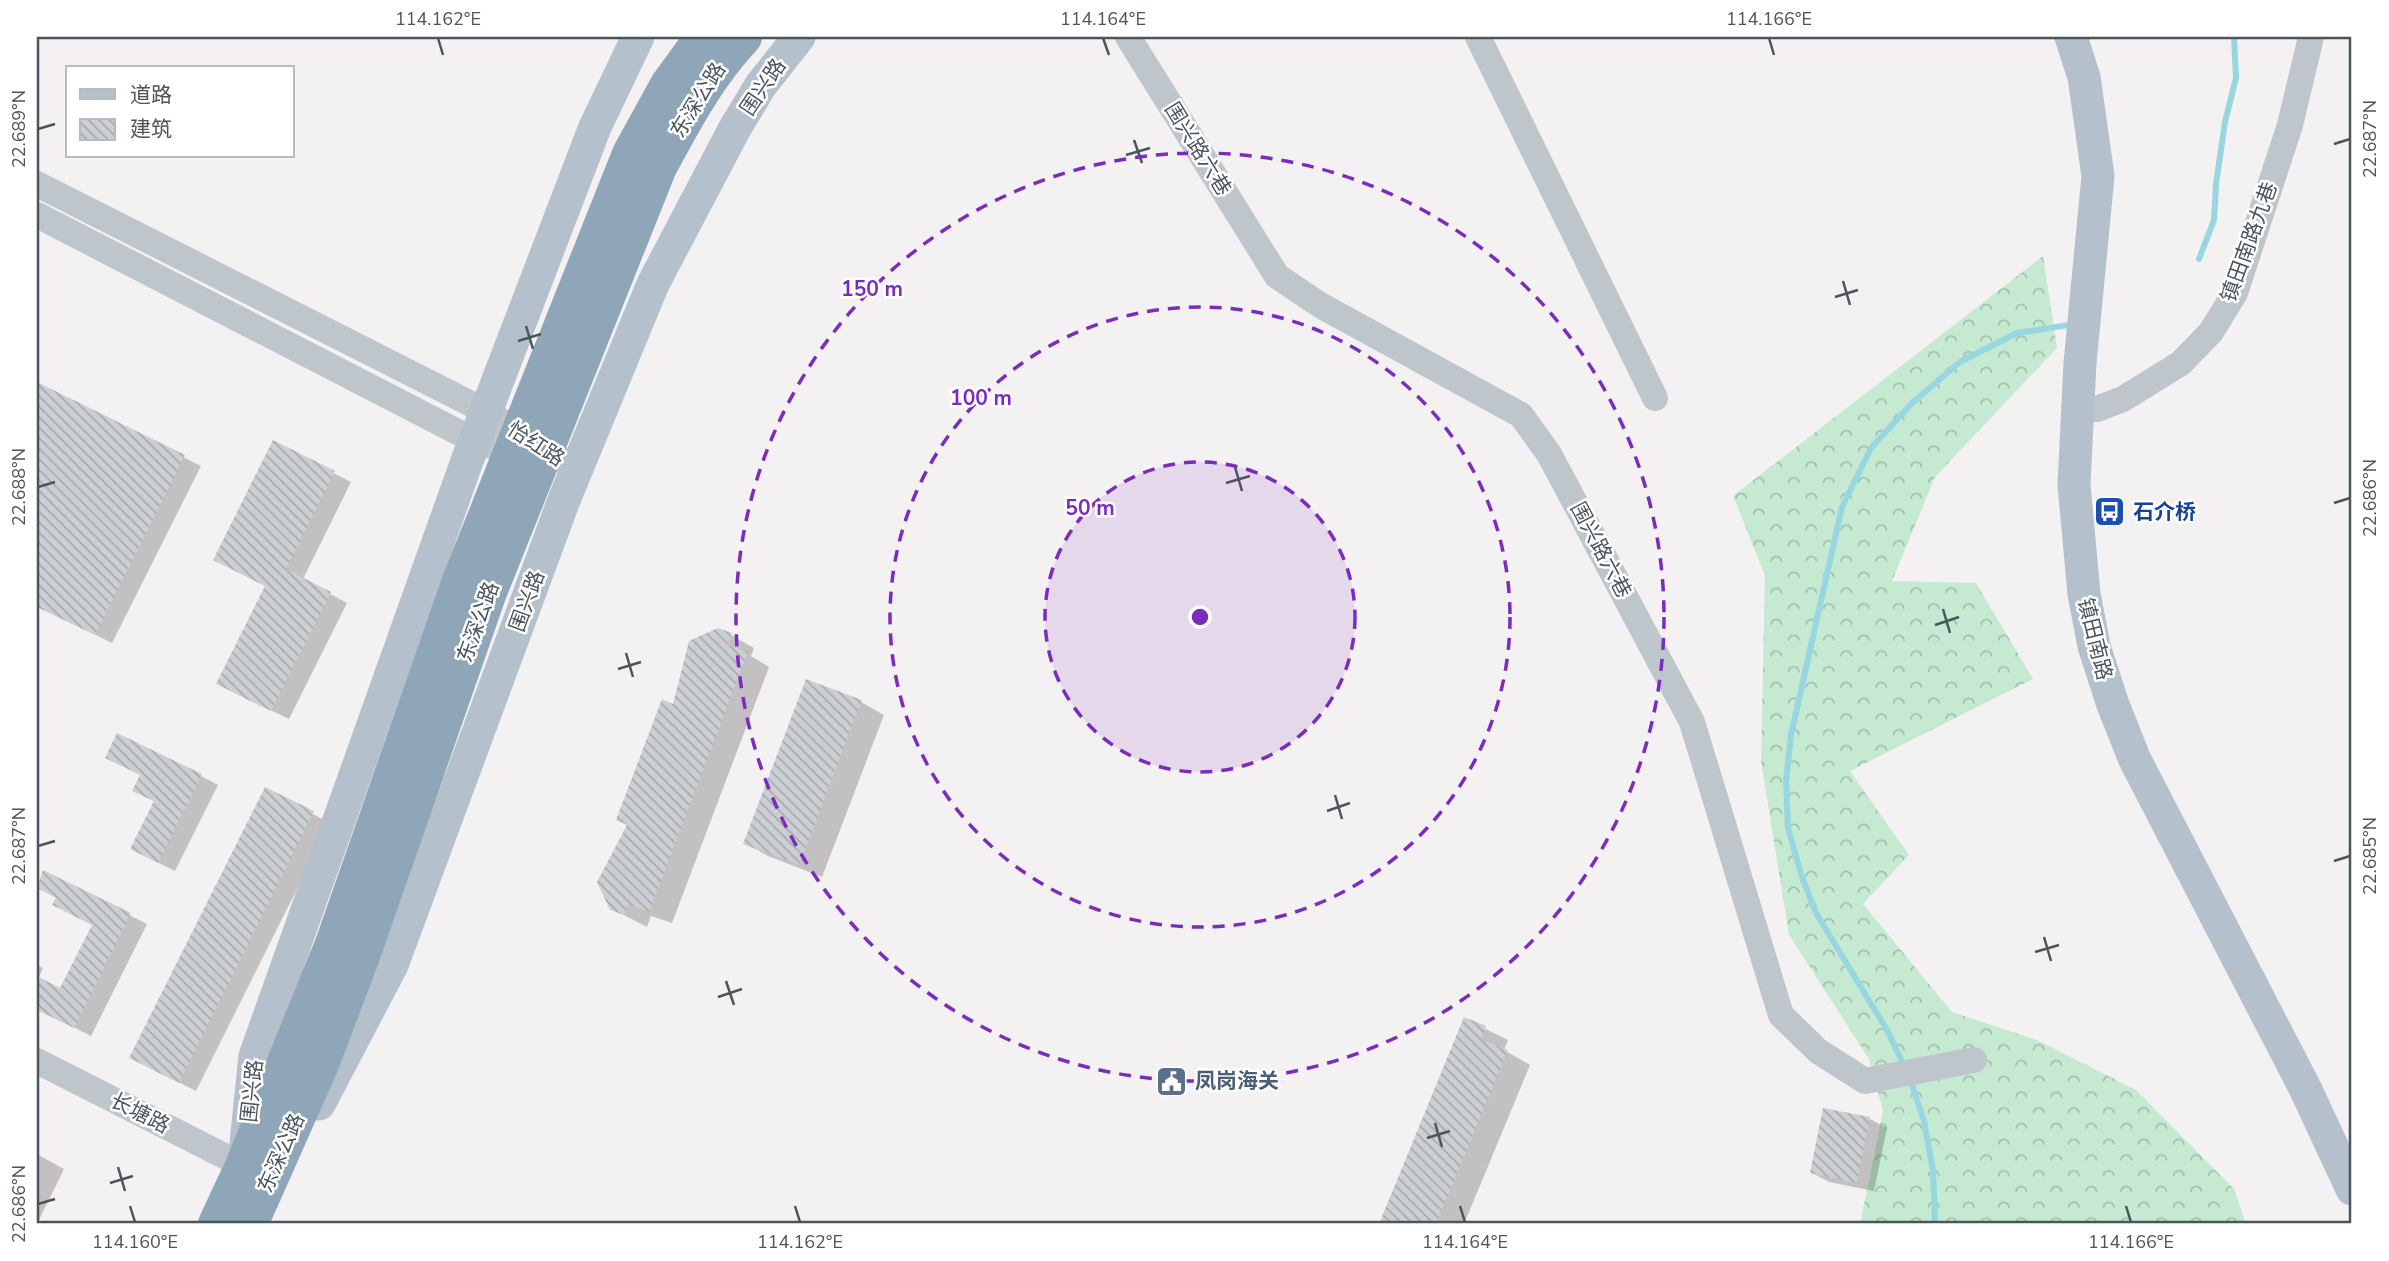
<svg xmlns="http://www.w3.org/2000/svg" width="2389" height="1261" font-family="'Nunito Sans','Noto Sans SC',sans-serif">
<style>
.forest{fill:url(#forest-crowns)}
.shadow{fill:#0003}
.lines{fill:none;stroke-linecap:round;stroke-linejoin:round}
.stream{stroke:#98d7e2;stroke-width:6}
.building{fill:url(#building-back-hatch)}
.minor{stroke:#bec6cb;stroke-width:26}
.major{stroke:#b4c1cc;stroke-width:33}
.highway{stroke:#8fa6b9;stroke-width:38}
.ticks{fill:none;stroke:#4b555c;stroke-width:2.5}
.ring{fill:none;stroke:#7b2cbf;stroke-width:3.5;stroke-dasharray:12 9}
.labels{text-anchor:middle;stroke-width:5;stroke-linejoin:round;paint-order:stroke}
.street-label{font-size:21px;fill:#4b555c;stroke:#fff}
.transit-label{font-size:21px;font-weight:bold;fill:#164399;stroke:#fff;text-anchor:start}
.service-label{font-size:21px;font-weight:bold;fill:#4e5e75;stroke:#fff;text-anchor:start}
.centre{fill:#7b2cbf;stroke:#fff;stroke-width:3.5}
.ring-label{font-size:21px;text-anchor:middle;font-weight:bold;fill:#7b2cbf;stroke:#fff;stroke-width:5;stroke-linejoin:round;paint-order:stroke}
.neatline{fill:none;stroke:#4b555c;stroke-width:2.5}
.ticks-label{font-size:18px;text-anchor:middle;fill:#4b555c}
</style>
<defs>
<pattern id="forest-crowns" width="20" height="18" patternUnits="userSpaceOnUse" patternTransform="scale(1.75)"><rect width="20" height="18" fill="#c5ead1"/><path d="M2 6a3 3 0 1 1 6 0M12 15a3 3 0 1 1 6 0" fill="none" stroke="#a2c0ad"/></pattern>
<pattern id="building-back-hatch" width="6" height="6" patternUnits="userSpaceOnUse" patternTransform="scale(1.75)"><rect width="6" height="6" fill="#cbced2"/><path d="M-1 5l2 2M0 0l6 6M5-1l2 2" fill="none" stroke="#a7aaae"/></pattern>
</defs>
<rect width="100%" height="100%" fill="#f3f1f1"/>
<path class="forest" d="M2043 256 2057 348 1935 477 1892 581 1976 583 2033 679 1850 771 1909 855 1863 904 1952 1012 2037 1040 2136 1090 2234 1189 2246 1224H1860L1883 1111 1869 1059 1789 935 1761 761 1765 575 1733 496Z"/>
<path class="shadow" d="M37 384 201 466 112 643 37 606Z
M274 443 351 482 303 579 347 603 289 719 235 693 267 586Z
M731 635 754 648 751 656 769 667 672 923 651 916 647 927 612 909 628 825 674 706Z
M861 702 884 715 822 877 768 856 745 843Z
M201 776 218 785 175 871 149 858 155 802 135 790Z
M265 789 330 823 196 1091 148 1067Z
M44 872 147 924 91 1036 37 1009V965L43 968 38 979 61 990 94 925 58 898 37 886Z
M1465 1019 1508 1040 1504 1050 1530 1065 1464 1224H1381Z
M1870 1119 1887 1128 1874 1191 1829 1182 1812 1173Z
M37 1154 64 1169 37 1224Z"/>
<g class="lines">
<path class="stream" d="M2199 259 2214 220 2216 184 2225 122 2236 78 2234 37
M1904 1066 1887 1030 1816 913 1802 877 1788 828 1786 781 1791 735 1842 507 1871 448 1912 403 1960 362 2017 333 2075 324
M1910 1079 1924 1121 1933 1171 1935 1218 1933 1224"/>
</g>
<path class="building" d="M37 382 185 455 95 635 37 607Z
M273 440 335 471 286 569 331 592 271 711 216 684 265 586 213 560Z
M718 628 732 633 727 645 748 652 649 912 628 904 624 915 610 910 597 882 627 825 616 820 662 699 673 704 689 641Z
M806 679 862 700 799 865 743 844Z
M117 733 202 774 158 863 130 849 154 801 132 791 140 775 105 758Z
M265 787 314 811 179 1083 129 1058Z
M43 870 131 913 74 1028 37 1010V976L60 988 92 925 52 905 56 898 37 888Z
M1464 1017 1486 1026 1481 1039 1508 1050 1436 1224H1379Z
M1823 1108 1870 1117 1857 1183 1810 1173Z"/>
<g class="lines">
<path class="minor" d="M1128 37 1277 276 1320 305 1521 415 1549 454 1692 722 1781 1015 1818 1051 1865 1081 1974 1060
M1478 37 1655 398
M37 184 487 412 577 470
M37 215 475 441 527 456
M2077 409H2097L2123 399 2181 363 2211 332 2235 293 2290 125 2311 37
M37 1061 244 1166"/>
<path class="major" d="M2071 37 2084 77 2098 176 2080 363 2074 485 2084 594 2094 646 2112 702 2135 760 2305 1088 2352 1189
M319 1104 392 965 564 500 653 284 735 128 761 85 799 37
M246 1143 255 1056 467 461 595 127 638 37"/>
<path class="highway" d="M217 1224 244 1166 334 944 461 581 631 154 669 85 704 37
M249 1224 320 1064 362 953 488 592 658 167C683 121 707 75 743 37"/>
</g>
<path class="ticks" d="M438 38 443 55M1103 38 1109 55M1769 38 1774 55M38 129 55 124M1134 140 1142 163M2334 144 2350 139M1126 155 1150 148M1843 281 1850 305M1835 297 1858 290M526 326 533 349M518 341 541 334M1235 467 1242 491M1226 483 1250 476M38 487 55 482M2334 503 2350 498M1943 609 1950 633M1935 625 1959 617M626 653 633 677M618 669 641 662M1335 795 1342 819M1327 811 1350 803M38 846 55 841M2334 861 2350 856M2044 937 2051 961M2035 952 2059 945M726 981 734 1005M718 997 742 989M1435 1123 1442 1147M1427 1138 1450 1131M118 1167 125 1191M110 1183 133 1176M38 1204 55 1199M130 1206 135 1222M795 1206 800 1222M1460 1206 1465 1222M2126 1206 2131 1222"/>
<circle cx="1200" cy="617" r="155" fill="#7b2cbf" fill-opacity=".12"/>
<g class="ring">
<circle cx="1200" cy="617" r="155"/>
<circle cx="1200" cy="617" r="310"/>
<circle cx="1200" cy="617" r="464"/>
</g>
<defs>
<symbol id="bus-square" viewBox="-11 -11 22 22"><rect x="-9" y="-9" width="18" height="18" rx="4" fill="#1a4fb4" stroke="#fff"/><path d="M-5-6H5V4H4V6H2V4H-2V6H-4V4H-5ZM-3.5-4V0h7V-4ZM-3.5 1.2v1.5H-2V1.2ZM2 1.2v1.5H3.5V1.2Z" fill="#fff"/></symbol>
<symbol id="civic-square" viewBox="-11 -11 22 22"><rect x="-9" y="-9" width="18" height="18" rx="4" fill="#5c6f8a" stroke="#fff"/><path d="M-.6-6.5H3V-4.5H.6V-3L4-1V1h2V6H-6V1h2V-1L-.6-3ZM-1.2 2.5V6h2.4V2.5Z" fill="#fff"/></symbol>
</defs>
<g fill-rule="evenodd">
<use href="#bus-square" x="2092" y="494" width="35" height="35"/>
<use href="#civic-square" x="1154" y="1064" width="35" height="35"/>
</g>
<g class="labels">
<g class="street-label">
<text transform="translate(763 87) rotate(-56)" y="7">围兴路</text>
<text transform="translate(698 100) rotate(-58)" y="7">东深公路</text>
<text transform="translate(1198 149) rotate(58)" y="7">围兴路六巷</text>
<text transform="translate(2249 242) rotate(-70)" y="7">镇田南路九巷</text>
<text transform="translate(536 444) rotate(33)" y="7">怡红路</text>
<text transform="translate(1601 550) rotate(62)" y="7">围兴路六巷</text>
<text transform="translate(527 601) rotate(-70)" y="7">围兴路</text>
<text transform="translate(478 622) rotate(-70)" y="7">东深公路</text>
<text transform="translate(2095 639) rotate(76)" y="7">镇田南路</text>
<text transform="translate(252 1091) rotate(-84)" y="7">围兴路</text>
<text transform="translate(140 1113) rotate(27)" y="7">长塘路</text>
<text transform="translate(281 1153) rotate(-66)" y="7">东深公路</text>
</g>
<g class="transit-label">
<text x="2133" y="519">石介桥</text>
</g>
<g class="service-label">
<text x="1195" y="1088">凤岗海关</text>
</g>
</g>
<circle cx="1200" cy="617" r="10" class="centre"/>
<g class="ring-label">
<text x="872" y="296">150 m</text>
<text x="981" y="405">100 m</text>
<text x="1090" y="515">50 m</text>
</g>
<rect width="2389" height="1261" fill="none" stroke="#ffffff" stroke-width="77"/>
<rect x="66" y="66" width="228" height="91" fill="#ffffff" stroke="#b7bbbe" stroke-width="2"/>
<rect x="80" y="89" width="35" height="10" fill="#b4c1cc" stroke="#b7bbbe" stroke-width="2"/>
<text x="130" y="102" font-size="21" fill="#4b555c">道路</text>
<rect x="80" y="119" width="35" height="21" fill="url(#building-back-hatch)" stroke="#b7bbbe" stroke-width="2"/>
<text x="130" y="136" font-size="21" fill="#4b555c">建筑</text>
<rect x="38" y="38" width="2312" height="1184" class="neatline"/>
<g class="ticks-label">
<text x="438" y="25">114.162°E</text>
<text x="1103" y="25">114.164°E</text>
<text x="1769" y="25">114.166°E</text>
<text transform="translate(19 129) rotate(-90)" y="6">22.689°N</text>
<text transform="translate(2370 139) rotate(-90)" y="6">22.687°N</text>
<text transform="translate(19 487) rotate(-90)" y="6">22.688°N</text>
<text transform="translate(2370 498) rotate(-90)" y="6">22.686°N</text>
<text transform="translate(19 846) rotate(-90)" y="6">22.687°N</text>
<text transform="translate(2370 856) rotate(-90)" y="6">22.685°N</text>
<text transform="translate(19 1204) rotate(-90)" y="6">22.686°N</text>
<text x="135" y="1248">114.160°E</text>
<text x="800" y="1248">114.162°E</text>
<text x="1465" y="1248">114.164°E</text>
<text x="2131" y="1248">114.166°E</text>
</g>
</svg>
